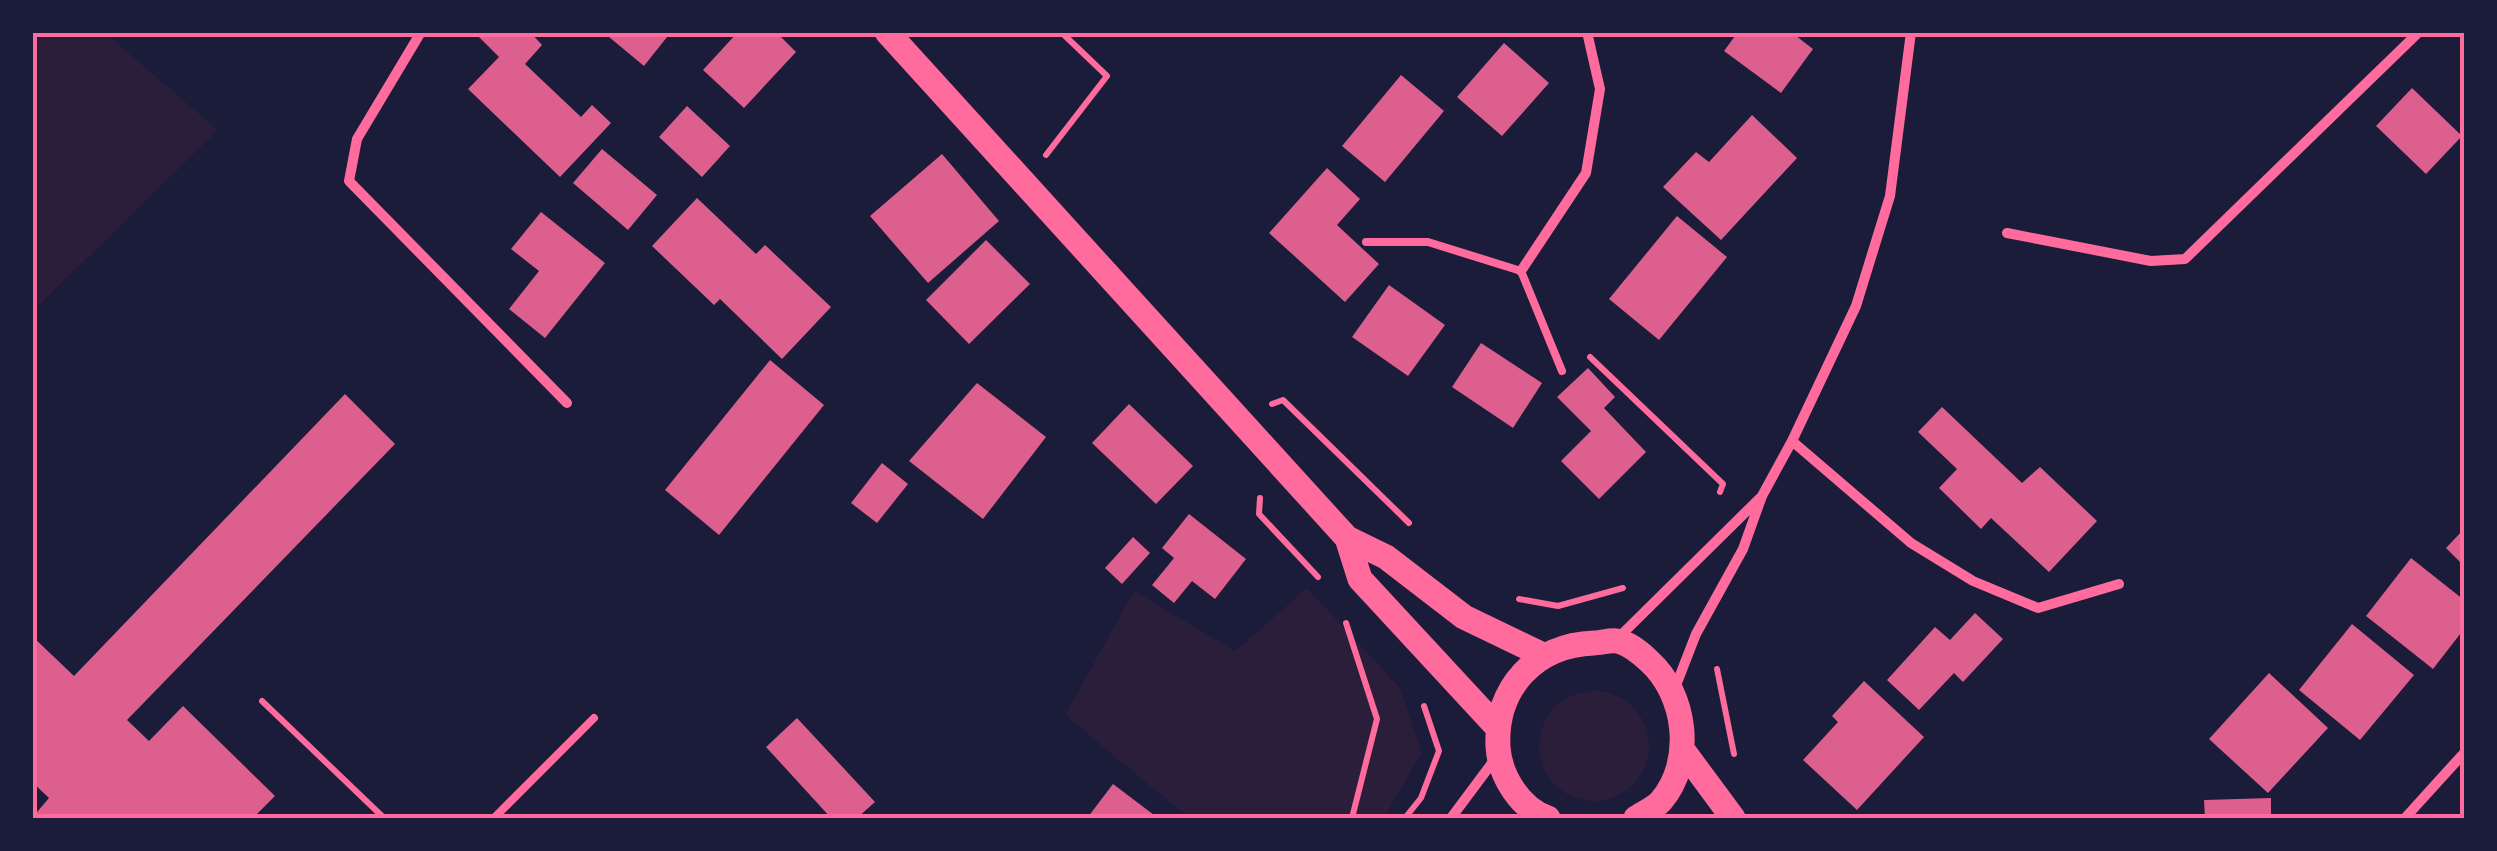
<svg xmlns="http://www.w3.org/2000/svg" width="2497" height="851" font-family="'DM Sans',sans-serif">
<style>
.green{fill:#2a1e3b}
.building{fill:#dd5f8e}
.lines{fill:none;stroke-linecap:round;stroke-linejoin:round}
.path{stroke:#ff6b9d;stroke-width:6}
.service{stroke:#ff6b9d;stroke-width:8}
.minor{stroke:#ff6b9d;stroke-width:10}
.primary{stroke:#ff6b9d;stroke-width:25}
.neatline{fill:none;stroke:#ff6b9d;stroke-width:4}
</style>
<rect width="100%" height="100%" fill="#1b1b3a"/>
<path class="green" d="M33 32 105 33 218 130 33 311Z
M1307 588 1400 688 1422 752 1384 818H1189L1065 715 1134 591 1235 651Z
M1539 746a55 55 0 1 1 110 0a55 55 0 1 1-110 0Z"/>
<path class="building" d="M474 32H530L542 45 525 64 581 117 592 105 611 123 560 177 468 89 499 57Z
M603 32H671L644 66Z
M738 32H776L796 52 744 108 703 70Z
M1738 32H1791L1813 49 1781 93 1724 51Z
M1504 43 1549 83 1502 136 1457 97Z
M1401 75 1444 111 1385 182 1342 146Z
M2412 88 2462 136 2426 174 2376 126Z
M687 106 730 146 702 177 659 137Z
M1752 115 1797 158 1721 240 1663 187 1696 152 1709 162Z
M602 149 657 195 628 230 573 183Z
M942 154 999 221 928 283 870 216Z
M1327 168 1360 199 1337 225 1379 264 1345 302 1269 233Z
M697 198 756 254 765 245 831 307 782 359 720 299 714 305 652 246Z
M541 212 605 263 545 338 509 309 539 271 511 249Z
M1677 216 1727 257 1659 340 1609 299Z
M986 240 1030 284 969 344 926 300Z
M1389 285 1445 325 1408 376 1352 337Z
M1481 343 1542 383 1513 428 1452 387Z
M770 360 824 405 719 535 665 490Z
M1588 368 1615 397 1604 408 1646 452 1599 499 1561 461 1591 431 1557 397Z
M977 383 1046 437 983 519 909 461Z
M345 394 395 444 127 720 149 741 183 706 275 796 253 818H32L49 798 32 782V636L74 676Z
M1129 404 1193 466 1156 504 1092 443Z
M1942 407 2022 483 2040 467 2097 521 2049 572 1991 518 1981 529 1939 488 1957 469 1918 432Z
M882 463 908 484 877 523 851 503Z
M1189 514 1246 559 1215 599 1192 581 1174 603 1152 585 1174 558 1162 548Z
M2464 529V566L2446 548Z
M1133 537 1150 553 1122 584 1105 568Z
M2411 558 2464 600V629L2433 669 2366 616Z
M1975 613 2003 639 1963 682 1954 673 1919 710 1887 680 1935 627 1950 640Z
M2352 624 2414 675 2360 740 2299 690Z
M2269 673 2328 728 2268 793 2209 739Z
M1864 681 1924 737 1857 810 1803 760 1838 722 1832 716Z
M797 718 875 802 857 818H831L766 747Z
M1113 784 1158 818 1088 817Z
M2271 798V818H2205L2204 800Z"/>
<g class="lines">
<path class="path" d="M1046 155 1107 76 1061 32
M1590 357 1723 484 1720 492
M1272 404 1283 400 1409 523
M1260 498 1259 514 1318 577
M1519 599 1558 606 1623 588
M1346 623 1377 719 1352 818
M1717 669 1734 754
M262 701 384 818
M1405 818 1421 798 1439 751 1424 706"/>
<path class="service" d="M1366 242H1428L1521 271 1562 371
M494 818 594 718"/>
<path class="minor" d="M421 32 357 139 349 181 567 403
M2007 233 2151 261 2185 259 2419 32
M1521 271 1586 173 1600 89 1587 32
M1792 441 1911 543 1973 581 2038 608 2119 584
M1617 639 1761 497
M1675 688 1696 634 1743 549 1762 496 1792 441 1856 306 1890 196 1911 32
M1451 818 1495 759
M2405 818 2464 753"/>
<path class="primary" d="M887 32 1347 538 1386 557 1464 617 1543 655
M1347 538 1360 579 1497 727
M1682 749 1733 818
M1548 818C1521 809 1500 777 1498 747 1495 688 1535 645 1594 643 1600 643 1610 640 1617 641 1628 643 1641 653 1649 661 1686 694 1695 761 1661 801 1655 808 1643 813 1636 818"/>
</g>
<rect width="2497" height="851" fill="none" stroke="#1b1b3a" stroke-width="70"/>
<rect x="35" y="35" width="2427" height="781" class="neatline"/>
</svg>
